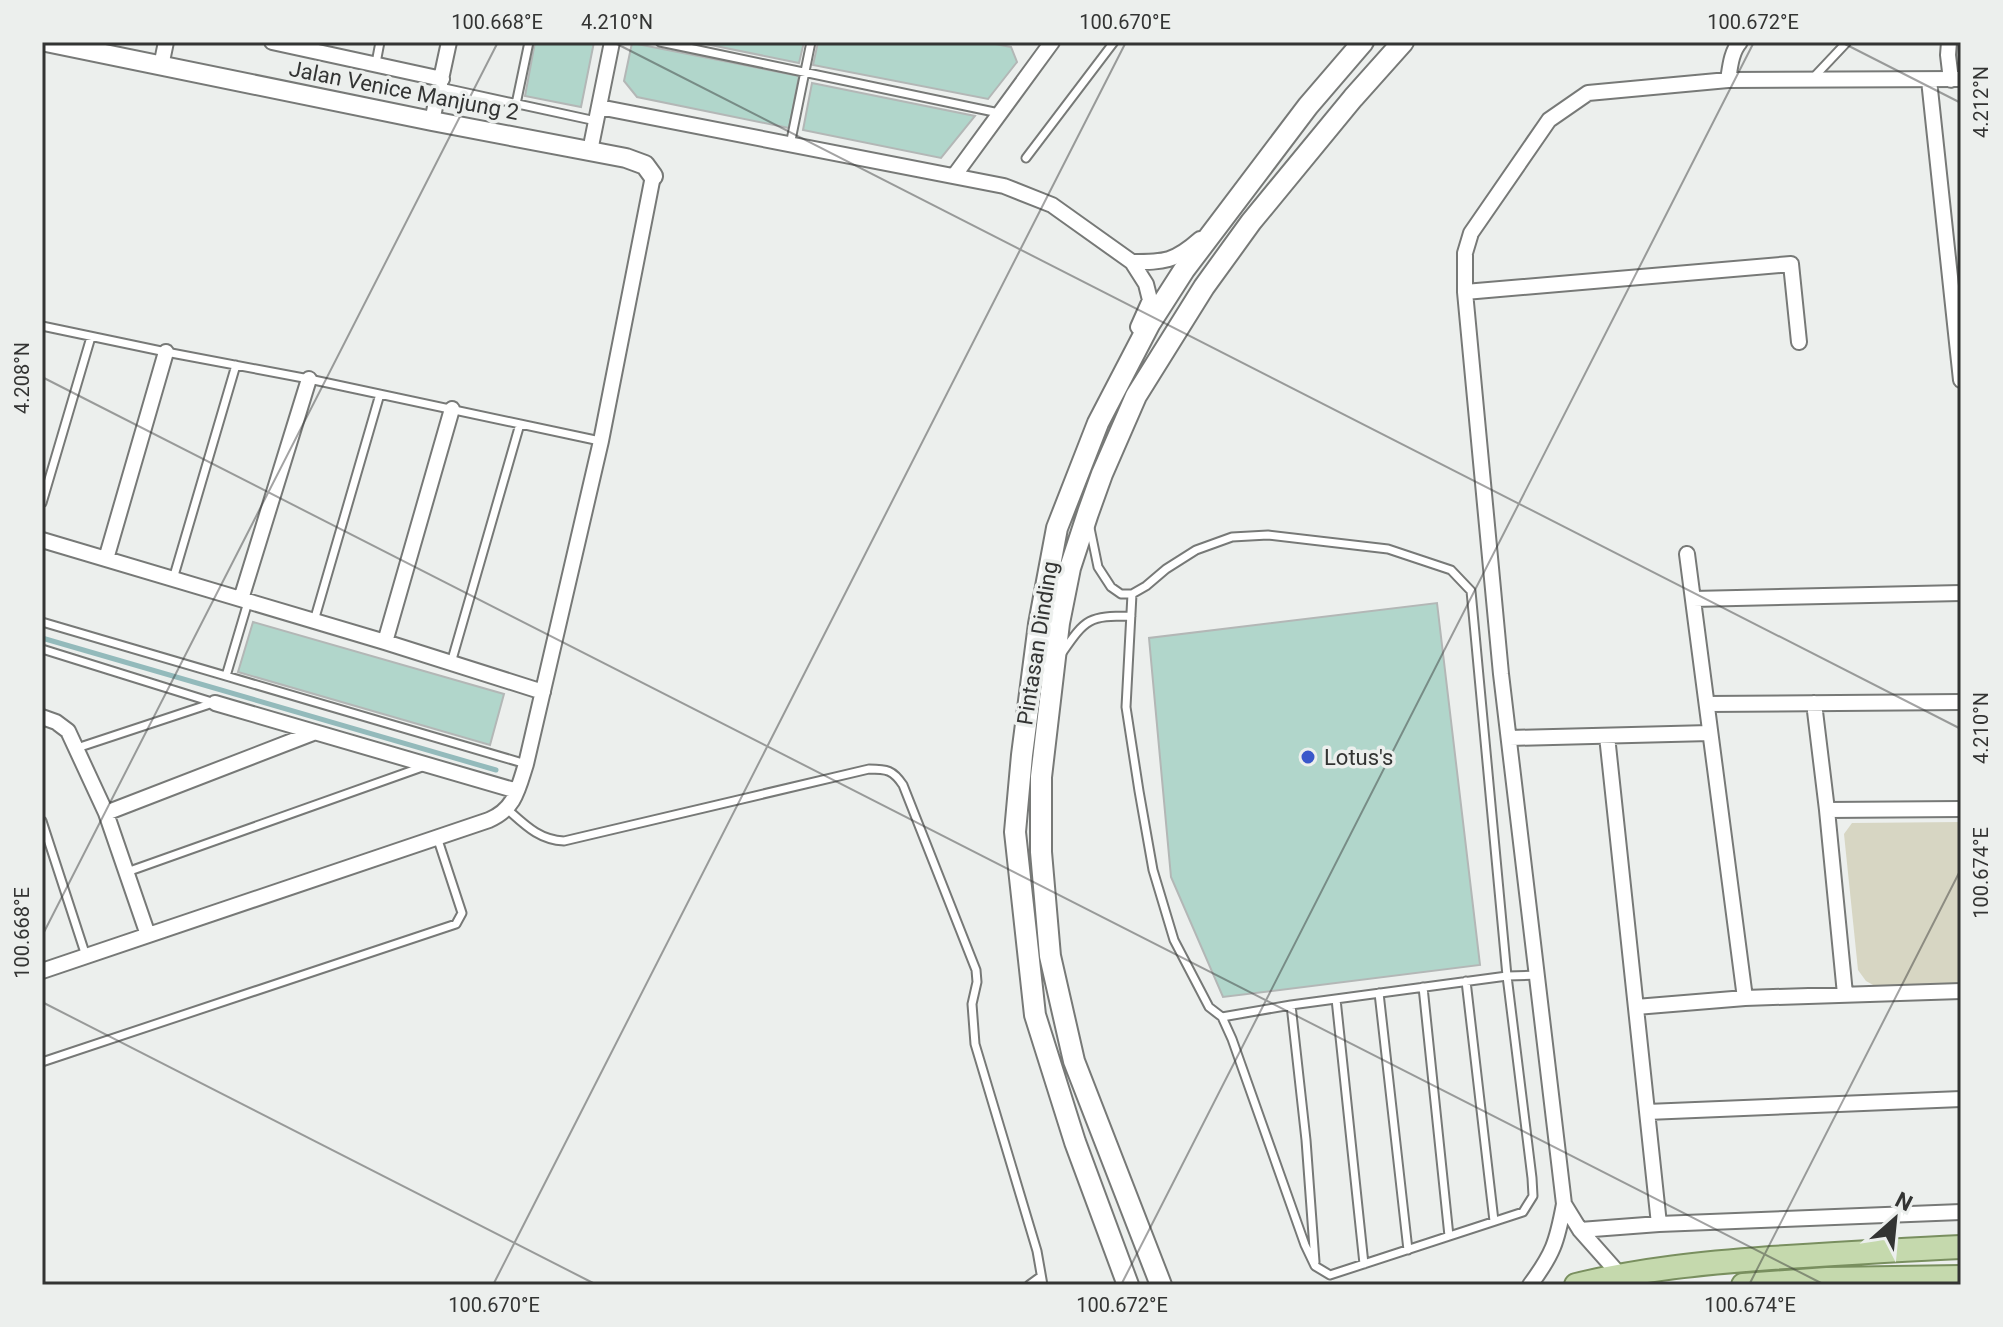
<svg xmlns="http://www.w3.org/2000/svg" width="2003" height="1327" font-family="Roboto,sans-serif">
<style>
.green{fill:#d7d6c3}
.lines{fill:none;stroke-linecap:round;stroke-linejoin:round}
.stream{stroke:#93babb;stroke-width:5}
.building{fill:#b1d6cb;stroke:#b3b7b6;stroke-width:2}
.service-casing{stroke:#777977;stroke-width:11}
.minor-casing{stroke:#777977;stroke-width:18}
.tertiary-casing{stroke:#777977;stroke-width:22}
.secondary-casing{stroke:#777977;stroke-width:24}
.primary-casing{stroke:#798f5f;stroke-width:26}
.service{stroke:#fff;stroke-width:7}
.minor{stroke:#fff;stroke-width:14}
.tertiary{stroke:#fff;stroke-width:18}
.secondary{stroke:#fff;stroke-width:20}
.primary{stroke:#c5d9ad;stroke-width:22}
.ticks{fill:none;stroke:#333433;stroke-width:2;stroke-opacity:0.45}
.poi-dot{fill:#3a58ca;stroke:#ecefed;stroke-width:3}
.labels{text-anchor:middle;stroke-width:7;stroke-linejoin:round;paint-order:stroke}
.street-label{font-size:22px;fill:#333433;stroke:#ecefed}
.poi-label{font-size:22px;fill:#333433;stroke:#ecefed;text-anchor:start}
.neatline{fill:none;stroke:#333433;stroke-width:3}
.ticks-label{font-size:20px;text-anchor:middle;fill:#333433}
</style>
<rect width="100%" height="100%" fill="#ecefed"/>
<path class="green" d="M1961 822V983L1875 986 1866 981 1858 970 1844 834 1852 823Z"/>
<g class="lines">
<path class="stream" d="M42 638 496 770"/>
</g>
<path class="building" d="M535 42H594L581 107 525 96Z
M696 42H804L799 63Z
M818 42H985L1011 47 1017 62 988 99 813 65Z
M632 43 799 76 789 128 637 97 624 81Z
M812 83 975 116 941 158 803 130Z
M1437 603 1480 965 1223 997 1171 877 1149 638Z
M253 622 504 694 490 745 238 672Z"/>
<g class="lines">
<defs>
<path id="service" d="M660 42 999 113
M376 63 380 42
M1813 78 1847 42
M440 87 596 121
M516 104 529 42
M790 145 811 42
M1026 158 1114 42
M42 326 166 352 309 379 600 441
M42 503 91 337
M1090 528 1098 567 1111 587 1121 594H1132L1146 586 1166 569 1196 550 1232 537 1268 535 1388 549 1451 570 1471 591 1507 976 1291 1005 1222 1017
M173 579 236 365
M1132 594 1126 707 1139 791 1153 870 1174 940 1209 1007 1222 1017 1232 1039 1305 1245 1315 1266 1330 1275 1523 1212 1533 1196 1532 1178 1507 976 1538 975
M314 621 380 394
M42 622 526 764
M42 649 215 703
M1062 653C1086 618 1089 616 1131 616
M451 663 520 424
M226 676 248 602
M77 748 213 703
M507 809C525 825 539 840 564 841L869 769C887 769 893 770 903 785L976 970 977 982 972 1004 975 1044 1037 1251 1043 1285
M42 821 86 956
M127 872 425 766
M1466 981 1494 1221
M1423 987 1449 1236
M1379 993 1408 1250
M1336 999 1364 1264
M1291 1005 1306 1140 1315 1262
M42 1062 456 924 462 913 437 837
M1029 1285 1040 1277"/>
<path id="minor" d="M272 42 442 79
M1949 42 1948 55 1951 80
M161 66 166 42
M1728 80C1730 68 1731 52 1740 42
M1929 80 1961 380
M599 107 1004 186 1052 205 1132 262 1146 284 1150 300 1138 327
M432 121 449 42
M590 151 612 42
M954 176 1052 42
M1132 262C1165 262 1174 262 1200 239
M1465 292 1791 264 1799 342
M42 540 385 642 543 692
M1687 554 1745 998
M106 559 166 352
M241 599 309 379
M1693 599 1961 593
M385 642 452 409
M215 703 517 791
M1814 703 1827 810 1845 994
M1707 704 1961 702
M42 717 56 722 68 731 106 813 148 935
M1607 736 1659 1224
M1510 738 1710 733
M1827 810 1961 809
M106 813 313 733
M42 971 489 820C515 809 518 789 526 764L601 441 653 176
M1636 1007 1745 998 1961 991
M1647 1112 1961 1099
M1564 1204 1580 1230 1619 1274
M1580 1230 1659 1224 1961 1212
M1530 1285C1553 1254 1557 1242 1564 1204L1501 674 1465 292V253L1471 233 1549 120 1588 93 1728 80 1961 79"/>
<path id="tertiary" d="M46 42 432 121 626 158 645 165 653 176"/>
<path id="secondary" d="M1128 1285 1075 1142 1035 1015 1015 832 1022 755 1039 624 1057 528 1098 423 1150 323 1184 270 1308 106 1363 42
M1161 1285 1074 1061 1050 956 1041 852V777L1059 623 1070 568 1088 513 1102 474 1136 396 1204 287 1251 222 1353 98 1403 42"/>
<path id="primary" d="M1576 1285C1641 1269 1704 1263 1771 1258 1834 1254 1897 1250 1961 1247
M1743 1285 1827 1279 1961 1277"/>
</defs>
<use href="#service" class="service-casing"/>
<use href="#minor" class="minor-casing"/>
<use href="#tertiary" class="tertiary-casing"/>
<use href="#secondary" class="secondary-casing"/>
<use href="#primary" class="primary-casing"/>
<use href="#service" class="service"/>
<use href="#minor" class="minor"/>
<use href="#tertiary" class="tertiary"/>
<use href="#secondary" class="secondary"/>
<use href="#primary" class="primary"/>
</g>
<path class="ticks" d="M613 42 1961 729M1841 42 1961 103M42 377 1825 1285M42 936 498 42M42 1002 597 1285M493 1285 1126 42M1121 1285 1754 42M1749 1285 1961 869"/>
<circle class="poi-dot" cx="1308" cy="757" r="8"/>
<g class="labels">
<g class="street-label">
<text transform="translate(404 90) rotate(11)" y="8">Jalan Venice Manjung 2</text>
<text transform="translate(1037 643) rotate(-81)" y="8">Pintasan Dinding</text>
</g>
<g class="poi-label">
<text x="1324" y="765">Lotus's</text>
</g>
</g>
<rect width="2003" height="1327" fill="none" stroke="#ecefed" stroke-width="88"/>
<g transform="translate(1895 1219) rotate(27)" stroke="#ecefed" stroke-width="6" paint-order="stroke">
<path d="M0-6L14 30L0 20L-14 30Z" fill="#333433"/>
<text y="-12" font-size="22" font-weight="bold" text-anchor="middle" fill="#333433">N</text>
</g>
<rect x="44" y="44" width="1915" height="1239" class="neatline"/>
<g class="ticks-label">
<text x="497" y="29">100.668°E</text>
<text x="617" y="29">4.210°N</text>
<text x="1125" y="29">100.670°E</text>
<text x="1753" y="29">100.672°E</text>
<text transform="translate(1981 102) rotate(-90)" y="7">4.212°N</text>
<text transform="translate(22 378) rotate(-90)" y="7">4.208°N</text>
<text transform="translate(1981 728) rotate(-90)" y="7">4.210°N</text>
<text transform="translate(1981 873) rotate(-90)" y="7">100.674°E</text>
<text transform="translate(22 933) rotate(-90)" y="7">100.668°E</text>
<text x="494" y="1312">100.670°E</text>
<text x="1122" y="1312">100.672°E</text>
<text x="1750" y="1312">100.674°E</text>
</g>
</svg>
